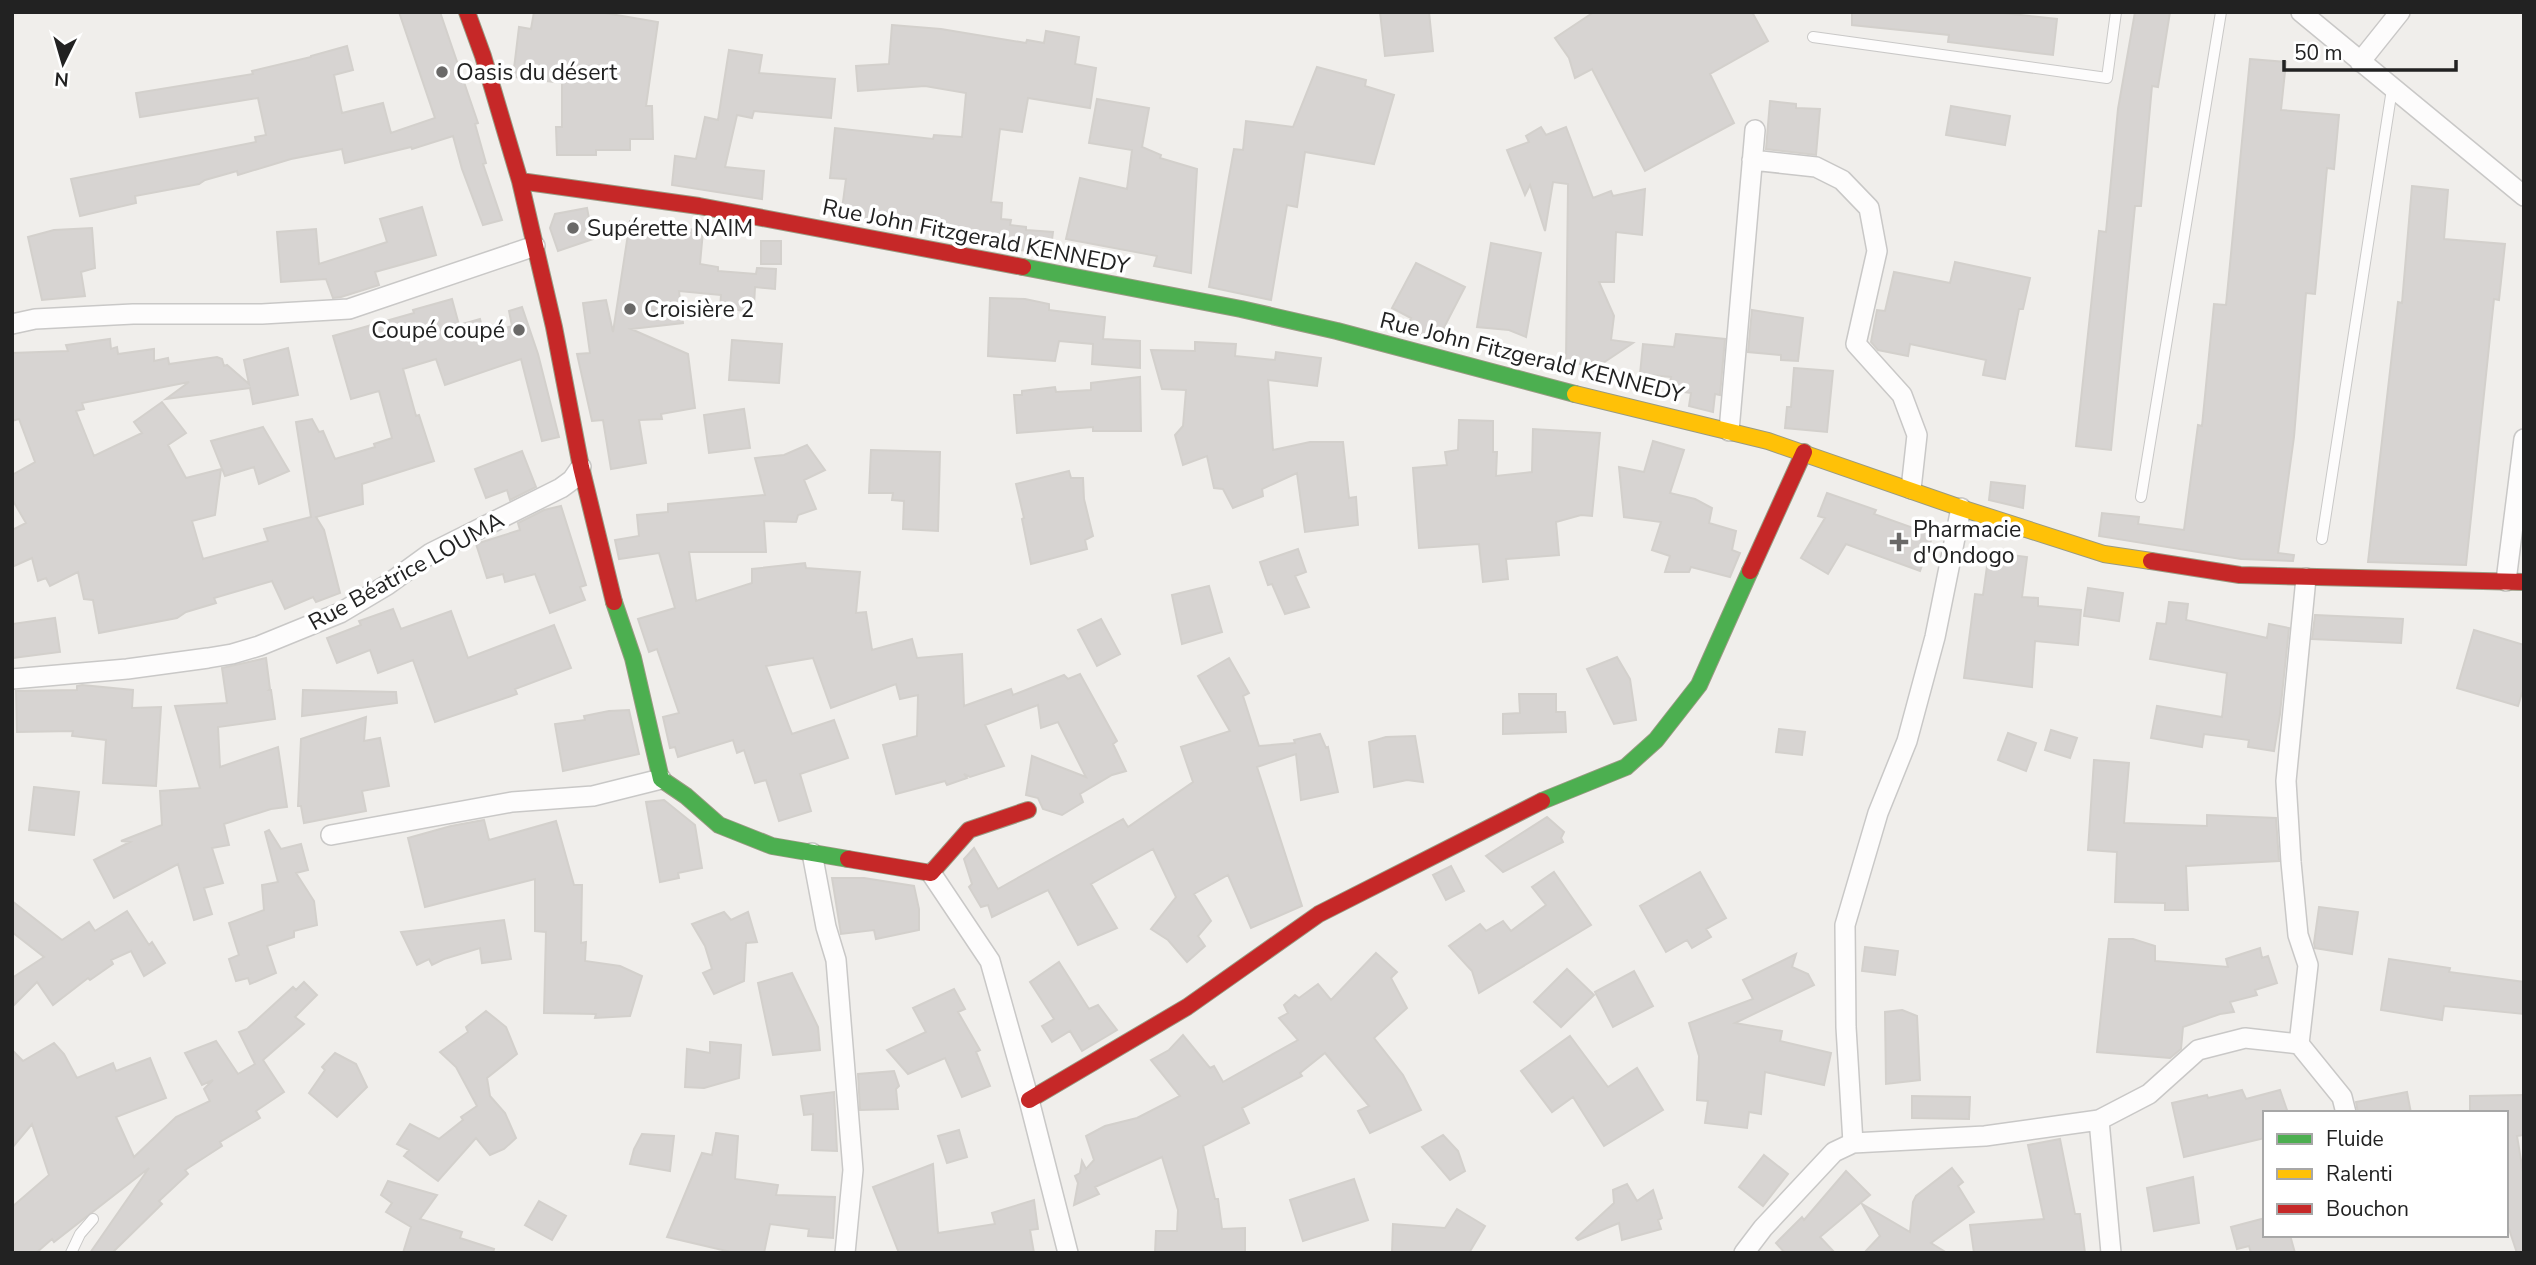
<svg xmlns="http://www.w3.org/2000/svg" width="2536" height="1265" font-family="'Nunito Sans',sans-serif">
<style>
.building{fill:#d7d4d2;stroke:#d3d0cc;stroke-width:2}
.lines{fill:none;stroke-linecap:round;stroke-linejoin:round}
.lane-casing{stroke:#c9c8c7;stroke-width:12}
.street-casing{stroke:#c9c8c7;stroke-width:22}
.fast-casing{stroke:#999a82;stroke-width:18}
.slow-casing{stroke:#999a82;stroke-width:18}
.jam-casing{stroke:#999a82;stroke-width:18}
.lane{stroke:#fdfcfc;stroke-width:10}
.street{stroke:#fdfcfc;stroke-width:19}
.fast{stroke:#4caf50;stroke-width:16}
.slow{stroke:#ffc107;stroke-width:16}
.jam{stroke:#c62828;stroke-width:16}
.poi-dot{fill:#6a6968;stroke:#fff;stroke-width:2.5}
.labels{text-anchor:middle;stroke-width:7;stroke-linejoin:round;paint-order:stroke}
.poi-label{font-size:23px;fill:#222;stroke:#fff;text-anchor:start}
.street-label{font-size:23px;fill:#222;stroke:#fff}
</style>
<rect width="100%" height="100%" fill="#f0eeeb"/>
<path class="building" d="M399 12H440L478 123 475 124 486 163 483 164 502 220 483 225 462 169 453 136 412 149 411 147 345 163 342 149 291 159 238 175 237 171 205 180 199 184 135 196 136 203 80 216 71 179 256 142 255 137 266 135 258 98 140 117 136 93 253 74 252 71 311 57V56L347 46 353 70 334 75 342 113 383 103 391 133 435 118Z
M534 12H599L658 22 646 106H652L653 139H630V150H596V155H557L556 127H562V83L513 77 519 27 531 29Z
M1380 12H1429L1433 51 1385 56Z
M1594 12H1752L1768 41 1710 74 1734 123 1645 171 1592 69 1575 78 1569 58 1555 38Z
M1852 12H1994L2057 19 2053 55 1948 42 1949 35 1852 25Z
M2135 12H2170L2158 87 2152 86 2141 206H2135L2111 450 2076 446 2099 231 2106 232 2118 109Z
M892 25 941 29 1026 43 1027 40 1044 43 1046 31 1079 37 1075 64 1096 68 1090 108 1028 98 1022 132 1000 129 991 202 1002 203 1001 219 1011 220 1010 225 1026 227V230L1053 232 1050 255 984 244 985 235 888 226 841 217 846 179 830 178 835 128 933 139 934 135 962 137 966 93 925 86 858 91 856 66 889 64Z
M729 50 762 55 759 73 835 79 831 118 754 111 752 118 737 115 725 167 764 171 762 199 672 185 675 156 696 159 705 117 718 120Z
M2250 59 2286 62 2281 110 2339 115 2334 169 2327 168 2315 294 2306 293 2294 437 2278 553 2294 555 2293 561 2241 559 2099 536 2102 513 2139 517 2138 524 2184 530 2198 425 2202 426 2214 304 2226 305Z
M1317 67 1366 80 1365 86 1394 95 1374 164 1305 152 1297 207 1287 205 1271 300 1209 287 1234 149 1243 150 1246 121 1293 127Z
M1097 99 1149 108 1142 147 1161 155 1160 158 1197 169 1191 273 1154 266 1157 256 1066 239 1080 178 1127 189 1132 150 1089 143Z
M1770 101 1796 104V108L1820 109 1816 155 1766 149Z
M1951 106 2010 116 2005 145 1946 135Z
M1541 127 1546 135 1566 127 1593 198 1611 191 1613 196 1645 189 1642 235 1616 232 1614 282H1599L1614 316 1611 340 1633 343 1600 365 1566 363 1568 184 1553 182 1545 231 1530 185 1525 195 1507 150 1529 142 1526 136Z
M2412 186 2448 190 2444 239 2505 244 2499 300 2494 299 2466 565 2368 562 2398 302 2402 303Z
M422 207 436 255 375 272 379 285 341 297 333 298 326 279 281 282 277 232 316 229 319 264 387 242 380 219Z
M587 208 593 239 558 251 550 228 555 214Z
M630 221 703 231 700 264 718 267V271L756 274 757 268 776 269 775 289 755 287 754 306 746 305V311L720 308 721 295 679 291 683 323 631 329 688 354 695 408 661 414 662 419 639 420 646 463 611 469 603 420 592 421 577 354 590 353 583 303 606 300 613 332Z
M92 228 95 268 81 272 85 296 42 300 28 237 54 230Z
M761 241H781V264H761Z
M1491 243 1541 253 1526 337 1509 330 1477 327Z
M1955 262 2030 278 2023 309H2019L2005 379 1983 375 1986 360 1910 344 1908 356 1878 350 1871 342 1877 310 1885 311 1894 272 1950 283Z
M1416 263 1465 287 1437 341 1405 331 1411 318 1392 308Z
M990 298 1025 299 1049 304V310L1105 317 1103 339 1140 341V368L1092 364 1093 344 1059 341 1055 361 988 356Z
M452 299 459 325 480 319 484 335 512 326 509 311 522 307 538 354 559 437 542 441 521 359 445 385 436 359 403 369 416 416 419 415 434 461 362 484 363 504 316 517 324 530 340 593 316 602 313 597 285 609 272 581 214 598 216 603 186 612 177 618 99 633 93 600 84 599 78 572 50 586 46 578 38 581 32 558 12 567V530L26 523 12 499V475L35 462 19 419 12 421V353L68 351 66 345 110 339 111 349 117 347 118 354 154 349V361L168 358 169 364 217 357 222 359 224 366 227 365 249 384 244 360 288 348 298 395 253 404 250 388 166 399 189 382 82 403 84 409 76 411 94 456 142 433 134 422 162 402 186 433 168 445 186 478 221 469 215 515 192 521 203 559 268 541 264 529 311 517 296 422 312 419 319 432 323 431 335 459 375 447 374 444 392 438 379 391 351 399 333 336 414 313 413 310Z
M1752 310 1803 318 1798 361 1781 360V355L1748 352Z
M1676 334 1725 339 1720 395 1715 394 1713 412 1689 406 1691 393 1669 390 1671 377 1640 374 1643 344 1674 347Z
M732 340 782 344 779 383 729 380Z
M1195 342 1236 344 1235 356 1275 360 1276 352 1321 358 1317 386 1268 380 1273 450 1310 442H1343L1349 498 1356 497 1358 525 1305 532 1297 473 1262 489 1263 496 1233 508 1223 489 1214 488 1207 456 1183 465 1175 435 1183 426 1186 390 1162 389 1151 350 1195 351Z
M1794 368 1833 371 1827 432 1785 428 1787 407H1791Z
M1140 377 1141 431H1093V427L1017 433 1014 395H1022V391L1055 387 1056 392 1091 390V383Z
M744 409 750 448 709 453 704 415Z
M1459 420 1493 421V452H1497L1496 476 1532 472 1533 429 1600 433 1592 516 1581 515 1556 522 1559 555 1506 559 1508 579 1483 582 1479 544 1419 548 1413 468 1447 465 1445 452 1458 450Z
M263 427 289 471 259 484 254 467 225 476 211 441Z
M1653 441 1684 450 1670 493 1695 499 1712 508 1709 523 1736 531 1732 550 1740 553 1730 577 1691 567 1689 572H1665L1670 556 1652 550 1661 522 1624 517 1619 467 1644 472Z
M807 445 825 470 804 480 816 509 798 515 796 522 764 521 766 552H689L696 601 752 583V569L805 563 806 568 860 572 856 613 866 612 872 650 912 639 917 658 962 654 964 706 1011 689 1013 695 1064 675 1068 679 1080 674 1117 741 1113 744 1126 771 1112 775 1080 794 1083 802 1062 815 1043 809 1038 798 1026 795 1032 756 1086 777 1058 722 1041 728 1038 705 985 725 1004 766 970 777 964 774 967 778 947 785 945 781 896 794 883 745 917 736 918 695 900 699 896 684 831 708 813 658 766 666 792 734 834 720 848 758 800 774 811 811 779 821 766 780 755 783 744 750 737 753 733 740 678 757 675 747 670 748 663 717 679 713 657 649 649 652 638 619 675 608 659 553 619 559 615 540 639 536 637 515 668 512V504L765 495 755 458 784 455Z
M871 450 940 452 938 531 903 529 904 501 892 500 893 493H869Z
M522 451 536 487 510 500 507 490 486 498 475 469Z
M1069 471 1071 478H1083L1084 499 1093 536 1085 540 1087 549 1031 564 1022 519 1024 518 1016 484Z
M1991 482 2025 486 2023 508 1989 500Z
M1827 493 1876 510 1874 514 1933 535 1920 571 1846 544 1828 574 1801 558 1825 518 1818 516Z
M561 506 586 585 580 587 585 600 550 613 535 574 505 582 503 574 487 578 476 544 520 530 518 523 544 510Z
M1298 549 1306 572 1295 576 1309 607 1285 614 1272 584 1268 585 1260 562Z
M1989 552 2027 557 2022 597 2038 598V606L2081 610 2078 645 2035 641 2032 687 1964 678 1975 594 1983 595Z
M1209 586 1222 632 1182 644 1172 595Z
M2088 588 2123 593 2119 621 2084 616Z
M2169 602 2188 604 2186 620 2267 638 2269 624 2289 628 2280 714 2274 751 2248 747 2249 740 2204 734 2202 747 2151 738 2157 706 2222 717 2227 673 2150 659 2157 623 2166 624Z
M393 609 401 629 451 611 468 658 554 625 571 668 515 689 517 694 435 722 413 660 378 673 370 650 337 663 327 638 361 625 359 621Z
M2315 615 2403 619 2401 643 2312 639Z
M55 618 60 652 12 658V624Z
M1101 619 1120 654 1097 666 1078 630Z
M2474 630 2524 645V686L2518 706 2457 688Z
M1617 657 1630 679 1636 720 1614 724 1587 669Z
M266 658 270 689 269 690H271L275 719 218 727 220 767 278 747 287 807 271 809 224 824 229 845 212 848 223 883 204 888 212 914 194 920 178 864 114 898 94 860 130 842 121 841 162 825 160 791 200 788 175 706 227 703 222 668Z
M1229 658 1249 693 1243 696 1259 746 1295 743 1294 740 1320 734 1326 748 1328 747 1338 792 1301 800 1296 754 1257 767 1302 906 1251 928 1228 875 1194 894 1211 921 1198 936 1205 946 1187 962 1168 940 1151 929 1176 897 1153 849 1091 884 1117 928 1078 945 1048 890 992 917 988 905 981 907 969 887 972 884 964 859 974 848 998 889 1123 819 1128 827 1193 782 1181 747 1230 731 1198 676Z
M82 685 133 690 132 708 161 707 156 786 103 783 106 740 72 736 73 731 17 732 16 691 77 690V686Z
M303 690 396 692 397 703 302 716Z
M1519 694H1556V712H1565L1566 732 1503 734V714L1520 713Z
M629 710 639 754 563 771 555 724 585 720 584 716 609 711Z
M366 717 364 741 380 738 389 786 362 791 366 811 304 823 301 806H298L301 739Z
M1779 729 1805 732 1802 755 1776 752Z
M2051 730 2077 738 2070 758 2045 750Z
M2008 733 2036 743 2026 771 1998 760Z
M1415 736 1423 782 1407 780 1374 787 1369 742 1386 737Z
M2094 760 2129 763 2124 823 2207 826V815L2276 818 2279 861 2186 866 2188 910H2165V903L2115 902 2117 852 2088 850Z
M34 787 79 792 74 835 29 830Z
M664 800 695 825 702 868 678 873 679 878 660 882 646 802Z
M1547 817 1564 832 1561 838 1563 842 1503 872 1486 856Z
M484 820 489 840 556 821 574 885H582L581 943 586 942 585 961 620 966 642 976 630 1016 595 1018 596 1014 544 1013 546 932 535 931V879L425 907 408 838 451 826Z
M269 830 281 849 301 844 308 870 296 873 314 901 317 925 294 931V937L267 946 276 973 250 984 248 978 236 981 229 959 239 955 229 923 264 910 262 885 278 882 265 832Z
M1451 866 1464 891 1446 900 1433 875Z
M1554 872 1591 925 1479 993 1472 971 1449 946 1480 924 1486 931 1503 921 1511 931 1546 905 1532 887Z
M1700 872 1726 918 1706 929 1711 937 1692 948 1687 940 1666 952 1640 906Z
M832 878H864L914 886 919 909V930L876 939 874 930 841 934Z
M12 901 62 940 89 922 95 931 127 911 149 945 152 942 165 963 144 976 131 951 111 960 113 964 90 980 88 978 53 1005 37 982 12 1007V978L44 957 12 932Z
M2319 907 2358 912 2352 954 2315 948 2314 943Z
M724 912 731 920 748 912 757 942 746 943 744 981 714 994 703 973 712 969 705 946 692 924Z
M504 920 511 959 482 963 480 948 444 959 432 965 429 959 417 965 401 932Z
M2109 939H2133L2155 946V961L2228 967 2226 959 2260 948 2262 958 2268 956 2277 983 2255 990 2257 995 2230 1002 2234 1012 2220 1014 2183 1027 2181 1049 2170 1058 2097 1052Z
M1865 947 1898 951 1895 975 1862 971Z
M1376 953 1397 972 1391 978 1407 1008 1374 1038 1403 1075 1421 1110 1370 1133 1358 1111 1369 1106 1325 1053 1300 1073 1302 1076 1242 1108 1249 1123 1203 1146 1215 1199H1218L1222 1229 1245 1228V1253H1155L1156 1231H1177L1178 1210 1162 1157 1095 1187 1099 1194 1074 1205 1078 1183 1075 1176 1080 1173 1082 1161 1086 1169 1094 1160 1086 1136 1105 1126 1137 1118 1180 1096 1151 1060 1169 1050 1183 1035 1210 1068 1214 1066 1223 1082 1298 1040 1279 1018 1288 1013 1284 1005 1295 995 1299 998 1318 984 1331 1000Z
M1796 954 1792 967 1808 974 1814 985 1735 1023 1782 1031 1780 1041 1831 1053 1824 1085 1765 1072 1761 1114 1749 1112 1747 1128 1705 1123 1708 1101 1697 1100 1699 1056 1689 1023 1753 999 1743 980Z
M2389 959 2450 968 2449 972 2524 982V1014L2444 1006 2442 1020 2381 1010Z
M1059 962 1089 1009 1098 1005 1117 1030 1082 1051 1070 1031 1052 1042 1042 1026 1054 1019 1030 982Z
M1567 969 1594 995 1561 1027 1534 1002Z
M1634 971 1653 1006 1613 1027 1595 992Z
M792 973 818 1027 820 1050 773 1055 758 983Z
M304 982 317 995 295 1017 304 1024 263 1060 284 1092 256 1111 260 1118 220 1142 222 1146 185 1170 188 1174 159 1201 162 1204 112 1253H90L149 1168 54 1242 52 1239 36 1253H12V1207L49 1175 32 1124 12 1148V1050L23 1061 54 1043 64 1054 77 1078 113 1063 116 1071 150 1058 166 1098 116 1117 134 1157 176 1117 210 1101 204 1089 213 1080 202 1085 185 1053 216 1041 238 1074 255 1064 239 1032 247 1029 293 987 296 990Z
M954 989 965 1009 958 1012 980 1050 976 1052 990 1086 962 1097 945 1058 908 1074 887 1050 926 1032 913 1008Z
M1902 1010 1917 1016 1920 1080 1886 1084 1885 1012Z
M486 1011 506 1027 517 1054 487 1078 490 1096 505 1113 516 1138 504 1149 490 1155 476 1138 438 1181 404 1156 409 1150 397 1144 410 1124 439 1139 463 1120 461 1117 477 1106 456 1067 440 1052 468 1032 466 1027Z
M1570 1036 1608 1087 1637 1068 1663 1110 1604 1146 1573 1097 1552 1112 1521 1071Z
M710 1042 741 1045 739 1078 704 1088 685 1087 687 1049 710 1053Z
M335 1053 356 1064 367 1087 337 1117 309 1093 325 1070 322 1067Z
M894 1071 899 1086 896 1089 898 1109 860 1110 858 1074Z
M2242 1090 2246 1099 2280 1090 2288 1113H2265V1138L2184 1157 2172 1103 2207 1095 2208 1098Z
M834 1092 837 1151 812 1150 813 1114 804 1115 801 1096Z
M2407 1092 2411 1113H2358L2356 1102Z
M2524 1095V1135L2517 1136 2524 1178V1253H2517L2506 1220V1113H2470V1096Z
M1912 1096 1970 1097 1969 1119 1912 1118Z
M959 1130 967 1157 947 1163 938 1136Z
M716 1133 738 1136 735 1179 778 1185 776 1195 835 1197 833 1238 808 1236 809 1229 770 1224 764 1253H735L667 1237 702 1153 712 1155Z
M642 1134 674 1136 670 1171 630 1164 634 1149Z
M1443 1135 1458 1151 1465 1171 1450 1180 1422 1147Z
M2060 1139 2075 1214H2080L2085 1253H1974L1970 1225 2044 1219 2028 1145Z
M1764 1155 1788 1174 1763 1206 1739 1187Z
M933 1164 938 1233 995 1224 992 1213 1034 1200 1038 1229 1030 1230 1034 1253H899L873 1187Z
M1952 1168 1963 1182 1958 1186 1974 1212 1931 1243 1947 1253H1864L1880 1236 1862 1204 1910 1232 1913 1202 1916 1196Z
M1846 1171 1870 1195 1820 1237 1835 1253H1785L1776 1243 1802 1217 1804 1220Z
M2193 1177 2199 1223 2154 1231 2147 1188Z
M1354 1179 1368 1220 1303 1241 1290 1200Z
M388 1181 437 1195 420 1219 462 1232 460 1238 494 1249 493 1253H403L411 1227 386 1212 392 1203 381 1195Z
M1627 1184 1637 1201 1653 1190 1662 1218 1658 1220 1661 1229 1622 1240 1619 1223 1578 1240 1576 1238 1614 1203 1613 1190Z
M539 1201 566 1216 552 1240 525 1225Z
M1457 1209 1485 1226 1469 1253H1392L1393 1224 1445 1228Z
M2265 1218V1235H2290L2295 1253H2251L2249 1246 2237 1249 2231 1227Z"/>
<g class="lines">
<defs>
<path id="lane" d="M1813 37 2107 78 2116 12
M2141 497 2221 12
M2322 539 2392 89
M71 1253 80 1234 93 1219"/>
<path id="street" d="M2301 12 2524 196
M2360 62 2400 12
M1752 160 1816 167 1842 180 1869 208 1877 251 1856 344 1902 395 1917 435 1911 489
M12 324 35 319 133 314H262L349 309 535 246
M1729 431 1755 130
M2506 581 2524 439
M12 679 127 669 208 658 232 654 259 646 340 613 387 585 431 553 561 488 572 480 581 467
M331 835 512 802 593 796 661 779
M812 853 826 927 836 960 853 1170 845 1253
M931 873 990 961 1029 1100 1068 1253
M2299 1044 2308 965 2298 935 2291 862 2286 781 2306 578
M2099 1120 2111 1253
M1853 1143 1846 1027 1845 925 1878 813 1907 741 1935 637 1961 508
M1744 1253 1763 1228 1834 1152 1853 1143 1985 1136 2099 1120 2149 1094 2198 1050 2245 1038 2299 1044 2342 1097 2346 1113"/>
<path id="fast" d="M1023 267 1241 309 1337 331 1575 394
M614 602 633 658 661 779 686 796 719 825 772 846 848 859
M1542 801 1626 767 1656 740 1699 685 1750 571"/>
<path id="slow" d="M1575 394 1768 441 1961 508 2104 554 2151 561"/>
<path id="jam" d="M467 12 483 56 520 181 554 327 581 467 614 602
M520 181 699 206 1023 267
M2151 561 2240 575 2524 582
M1750 571 1804 452
M848 859 931 873 969 830 1028 810
M1029 1100 1187 1007 1319 914 1542 801"/>
</defs>
<use href="#lane" class="lane-casing"/>
<use href="#street" class="street-casing"/>
<use href="#fast" class="fast-casing"/>
<use href="#slow" class="slow-casing"/>
<use href="#jam" class="jam-casing"/>
<use href="#lane" class="lane"/>
<use href="#street" class="street"/>
<use href="#fast" class="fast"/>
<use href="#slow" class="slow"/>
<use href="#jam" class="jam"/>
</g>
<g class="poi-dot">
<circle cx="442" cy="72" r="7"/>
<circle cx="573" cy="228" r="7"/>
<circle cx="630" cy="309" r="7"/>
<circle cx="519" cy="330" r="7"/>
<path d="M1895.5 531.5h7v7h7v7h-7v7h-7v-7h-7v-7h7z"/>
</g>
<g class="labels">
<g class="poi-label">
<text x="456" y="80">Oasis du désert</text>
<text x="587" y="236">Supérette NAIM</text>
<text x="644" y="317">Croisière 2</text>
<text x="505" y="338" text-anchor="end">Coupé coupé</text>
<text x="1913" y="537">Pharmacie<tspan x="1913" dy="26">d'Ondogo</tspan></text>
</g>
<g class="street-label">
<text transform="translate(976 236) rotate(11)" y="8">Rue John Fitzgerald KENNEDY</text>
<text transform="translate(1532 357) rotate(14)" y="8">Rue John Fitzgerald KENNEDY</text>
<text transform="translate(406 571) rotate(-29)" y="8">Rue Béatrice LOUMA</text>
</g>
</g>
<rect width="2536" height="1265" fill="none" stroke="#222222" stroke-width="28"/>
<rect x="2263" y="1111" width="245" height="126" fill="#ffffff" stroke="#a7a7a7" stroke-width="2"/>
<rect x="2277" y="1134" width="35" height="10" fill="#4caf50" stroke="#a7a7a7" stroke-width="2"/>
<text x="2326" y="1146" font-size="21" fill="#222222">Fluide</text>
<rect x="2277" y="1169" width="35" height="10" fill="#ffc107" stroke="#a7a7a7" stroke-width="2"/>
<text x="2326" y="1181" font-size="21" fill="#222222">Ralenti</text>
<rect x="2277" y="1204" width="35" height="10" fill="#c62828" stroke="#a7a7a7" stroke-width="2"/>
<text x="2326" y="1216" font-size="21" fill="#222222">Bouchon</text>
<g transform="translate(63 63) rotate(185)" stroke="#ffffff" stroke-width="5" paint-order="stroke">
<path d="M0-5L12 26L0 18L-12 26Z" fill="#222222"/>
<text y="-10" font-size="19" font-weight="bold" text-anchor="middle" fill="#222222">N</text>
</g>
<path d="M2284 60v10h172v-10" fill="none" stroke="#222222" stroke-width="3.5"/>
<text x="2294" y="60" font-size="21" fill="#222222" stroke="#ffffff" stroke-width="5" paint-order="stroke">50 m</text>
</svg>
